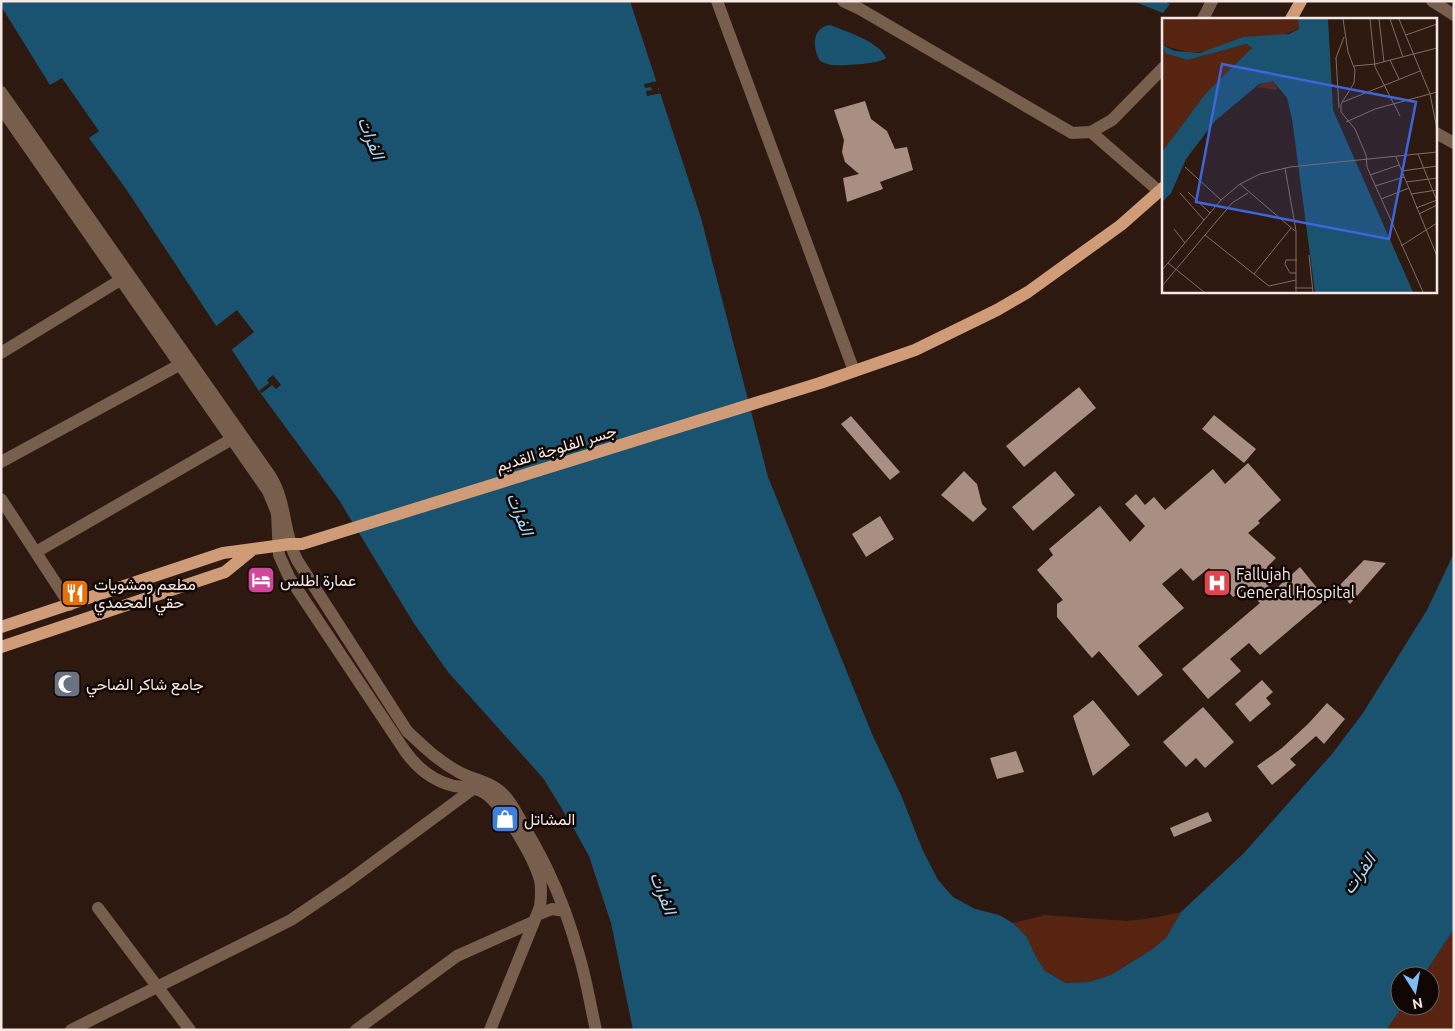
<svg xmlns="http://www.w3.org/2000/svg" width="1455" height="1031" font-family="Ubuntu,Vazirmatn,sans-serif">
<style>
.green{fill:#562410}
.water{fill:#1a536f}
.pier{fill:#2e1911}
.building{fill:#a98e83}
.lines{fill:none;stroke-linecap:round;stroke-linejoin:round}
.minor{stroke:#775e4d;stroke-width:12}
.major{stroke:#d09c78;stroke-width:12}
.labels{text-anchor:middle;stroke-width:5;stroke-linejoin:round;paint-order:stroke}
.street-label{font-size:16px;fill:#f8e8e3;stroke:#100704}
.poi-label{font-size:16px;fill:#f8e8e3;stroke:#100704;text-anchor:start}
.water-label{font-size:18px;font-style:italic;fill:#9dd5f6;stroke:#100704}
.inset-road{fill:none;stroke:#7f6c65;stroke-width:1}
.view{fill:#3e65da;fill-opacity:0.15;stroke:#3e65da;stroke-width:2.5}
.inset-edge{fill:none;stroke:#f8e8e3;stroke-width:2.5}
</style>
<rect width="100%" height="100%" fill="#2e1911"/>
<path class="green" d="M1181 912 1166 938 1151 950 1111 975 1089 982 1066 983 1045 971 1035 955 1027 937 1013 923 1045 915 1127 921 1152 918Z
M1454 929V1030H1386L1403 1006H1430V976H1423Z"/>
<path class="water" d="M1 1H630L701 218 768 477 872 734 901 795 923 851 938 880 953 897 975 909 999 915 1013 923 1027 937 1035 955 1045 971 1066 983 1089 982 1111 975 1151 950 1166 938 1181 912 1243 854 1332 754 1363 713 1427 610 1454 553V929L1423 976H1400V1006H1403L1386 1030H633L611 923 589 856 570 822 543 778 448 672 413 622 339 500 259 391 126 189 89 138 99 131 62 78 50 85 1 6Z
M1133 1H1165L1170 4 1163 13Z
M830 25C845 31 880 42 886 58 880 64 842 66 831 65 827 64 823 62 820 61 812 48 812 27 830 25Z"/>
<path class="pier" d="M658 81 660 85 658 86V90H661L662 93 647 96 646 91 652 90 651 87 645 88 644 84Z
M237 310 254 332 230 351 215 327Z
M273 375 281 385 276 389 272 385 262 393 259 391 269 383 267 380Z"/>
<path class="building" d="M865 101 871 119 887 131 895 149 907 147 913 170 880 182 883 189 847 202 843 178 859 174 845 162 842 152 844 140 834 110Z
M1079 387 1096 408 1024 467 1006 446Z
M1214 415 1256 449 1244 463 1202 429Z
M851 416 900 472 890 480 841 424Z
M1248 463 1281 500 1258 521 1260 523 1248 533 1276 558 1267 567 1269 595 1300 567 1326 599 1260 655 1249 643 1230 659 1241 671 1208 699 1182 669 1260 603 1245 589 1233 597 1209 568 1193 581 1181 568 1162 584 1184 608 1138 646 1163 675 1138 696 1099 651 1092 658 1057 617V604L1063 600 1037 570 1053 555 1049 549 1100 506 1130 542 1145 526 1125 504 1136 494 1145 505 1154 497 1165 510 1213 469 1225 484Z
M964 471 977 484 982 504 987 509 973 522 941 495Z
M1055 471 1075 495 1033 531 1012 507Z
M880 516 894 539 866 557 852 534Z
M1364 560 1386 563 1350 604 1337 588Z
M1262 680 1273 692 1266 698 1271 704 1250 722 1235 704Z
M1093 700 1130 745 1093 776 1073 716Z
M1327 703 1345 719 1324 744 1316 736 1290 759 1296 765 1272 785 1257 766 1282 748 1309 723Z
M1203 707 1234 742 1205 768 1196 758 1186 767 1163 742Z
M1016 751 1024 772 997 779 990 758Z
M1208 812 1212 821 1174 837 1170 828Z"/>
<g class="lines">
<path class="minor" d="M717 1 854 371
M843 1 860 9 1072 133 1091 132 1112 120 1164 67
M1432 1 1454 15
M1203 19 1212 1
M1 92 271 477C287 504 283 533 297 560L407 731C423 746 437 760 457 771 472 780 491 781 504 795 513 804 519 818 526 830 549 868 566 909 578 952 586 977 590 1004 596 1030
M1 108 268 491 277 513 279 555 289 577 405 751C417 768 433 781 454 786 463 787 472 787 481 791 502 801 534 858 540 880 542 889 541 898 540 907L490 1030
M1091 132 1160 192
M1436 133 1454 143
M1 353 122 279
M1 462 181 364
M1 499 70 605
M36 552 232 439
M98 908 190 1030
M537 915 552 909 565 911
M71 1030 291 920 347 882 477 786
M356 1030 457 956 533 922"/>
<path class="major" d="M1291 19 1301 1
M1 627 223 553 290 544H302L820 383 915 350 997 310 1028 292 1121 225 1164 187
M1 647 225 572 252 550"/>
</g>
<defs>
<symbol id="hotel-square" viewBox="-11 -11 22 22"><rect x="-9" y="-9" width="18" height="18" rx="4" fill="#d1479c" stroke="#100704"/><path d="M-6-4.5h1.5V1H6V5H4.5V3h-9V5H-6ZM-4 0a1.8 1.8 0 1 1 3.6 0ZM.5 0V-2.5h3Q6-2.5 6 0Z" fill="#fff"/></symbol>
<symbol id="hospital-square" viewBox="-11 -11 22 22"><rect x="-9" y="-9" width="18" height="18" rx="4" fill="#e0444e" stroke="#100704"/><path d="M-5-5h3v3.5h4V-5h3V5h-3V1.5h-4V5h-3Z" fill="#fff"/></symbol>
<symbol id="restaurant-square" viewBox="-11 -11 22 22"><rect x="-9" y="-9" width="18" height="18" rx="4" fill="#e8710a" stroke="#100704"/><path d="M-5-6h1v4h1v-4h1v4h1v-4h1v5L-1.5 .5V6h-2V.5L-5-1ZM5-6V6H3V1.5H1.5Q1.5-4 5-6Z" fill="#fff"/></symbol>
<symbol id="mosque-square" viewBox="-11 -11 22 22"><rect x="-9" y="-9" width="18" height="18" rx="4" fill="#6b7280" stroke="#100704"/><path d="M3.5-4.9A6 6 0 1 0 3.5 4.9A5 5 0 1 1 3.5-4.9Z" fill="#fff"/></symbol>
<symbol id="shop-square" viewBox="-11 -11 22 22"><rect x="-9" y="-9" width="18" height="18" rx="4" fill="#3f7fe0" stroke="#100704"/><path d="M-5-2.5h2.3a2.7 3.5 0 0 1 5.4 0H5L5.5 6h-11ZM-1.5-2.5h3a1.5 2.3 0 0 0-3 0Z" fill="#fff"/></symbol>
</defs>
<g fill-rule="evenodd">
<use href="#hotel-square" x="245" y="564" width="32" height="32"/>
<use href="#hospital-square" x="1201" y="567" width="32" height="32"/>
<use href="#restaurant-square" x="59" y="577" width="32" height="32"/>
<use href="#mosque-square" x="51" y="668" width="32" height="32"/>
<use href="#shop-square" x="489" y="803" width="32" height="32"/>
</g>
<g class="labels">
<g class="street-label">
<text transform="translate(556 448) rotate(-17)" y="6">جسر الفلوجة القديم</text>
</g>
<g class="poi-label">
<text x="1236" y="580">Fallujah<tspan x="1236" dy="18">General Hospital</tspan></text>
<text x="280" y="586">عمارة اطلس</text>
<text x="94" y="590">مطعم ومشويات<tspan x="94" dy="18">حقي المحمدي</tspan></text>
<text x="86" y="690">جامع شاكر الضاحي</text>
<text x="524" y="825">المشاتل</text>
</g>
<g class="water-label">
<text transform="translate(371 138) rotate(68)" y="6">الفرات</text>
<text transform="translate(520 514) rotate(68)" y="6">الفرات</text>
<text transform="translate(1359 874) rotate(-55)" y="6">الفرات</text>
<text transform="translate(663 893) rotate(69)" y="6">الفرات</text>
</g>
</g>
<g transform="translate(1162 18)">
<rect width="275" height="275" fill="#2e1911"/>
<path d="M0 1H136L138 10 119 18 81 19 46 33 29 35 0 27ZM85 26 90 27 89 32 44 75 0 134V33L25 42ZM108 62 113 65 116 72 94 69Z" fill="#562410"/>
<path d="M136 1H166L171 92 251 274H153L130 101 125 80 111 63 97 66 53 103 24 141 9 175 0 184V134L44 75 90 30 85 26 25 42 3 35 0 27 13 33 38 35 81 19 127 16 137 11Z" fill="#1a536f"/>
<path class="inset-road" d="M181 1 186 34 193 52 192 65 179 86V94L193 111 204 137 205 149 261 274M208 1 213 49 238 98M217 1 222 44M228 1 241 39M237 1 268 76 275 111M244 17 275 6M228 42 237 61M192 48 213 46 275 30M181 84 258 53M177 90 174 40 182 19M184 104 213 91 275 74M256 136 275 183M234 139 275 238M23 149 59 182M123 150 134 213V274M240 153 275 148M208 157 237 147M244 164 275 160M78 166 133 213M213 168 242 159M26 174 48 195M18 175 42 202M249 176 275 172M219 181 247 170M254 190 275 182M257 196 275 187M12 211 23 225M43 217 107 268 134 262M239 228 275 205M147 237 151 274M6 245 42 274M0 252 59 182 78 166 98 156 128 149 275 134M134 255H128L123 246 124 242H135M92 256 129 210M0 268 70 185 86 175M133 270H151"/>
<path class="view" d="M60 46 254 84 227 221 34 184Z"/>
<rect width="275" height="275" class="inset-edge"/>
</g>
<rect width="1455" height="1031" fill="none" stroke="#f8e8e3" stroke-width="5"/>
<g transform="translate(1415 991) rotate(169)"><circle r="24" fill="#100704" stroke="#6d615d"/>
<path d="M0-4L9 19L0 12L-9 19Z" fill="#7bbef9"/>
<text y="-8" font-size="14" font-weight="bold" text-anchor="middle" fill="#f8e8e3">N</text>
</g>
</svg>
